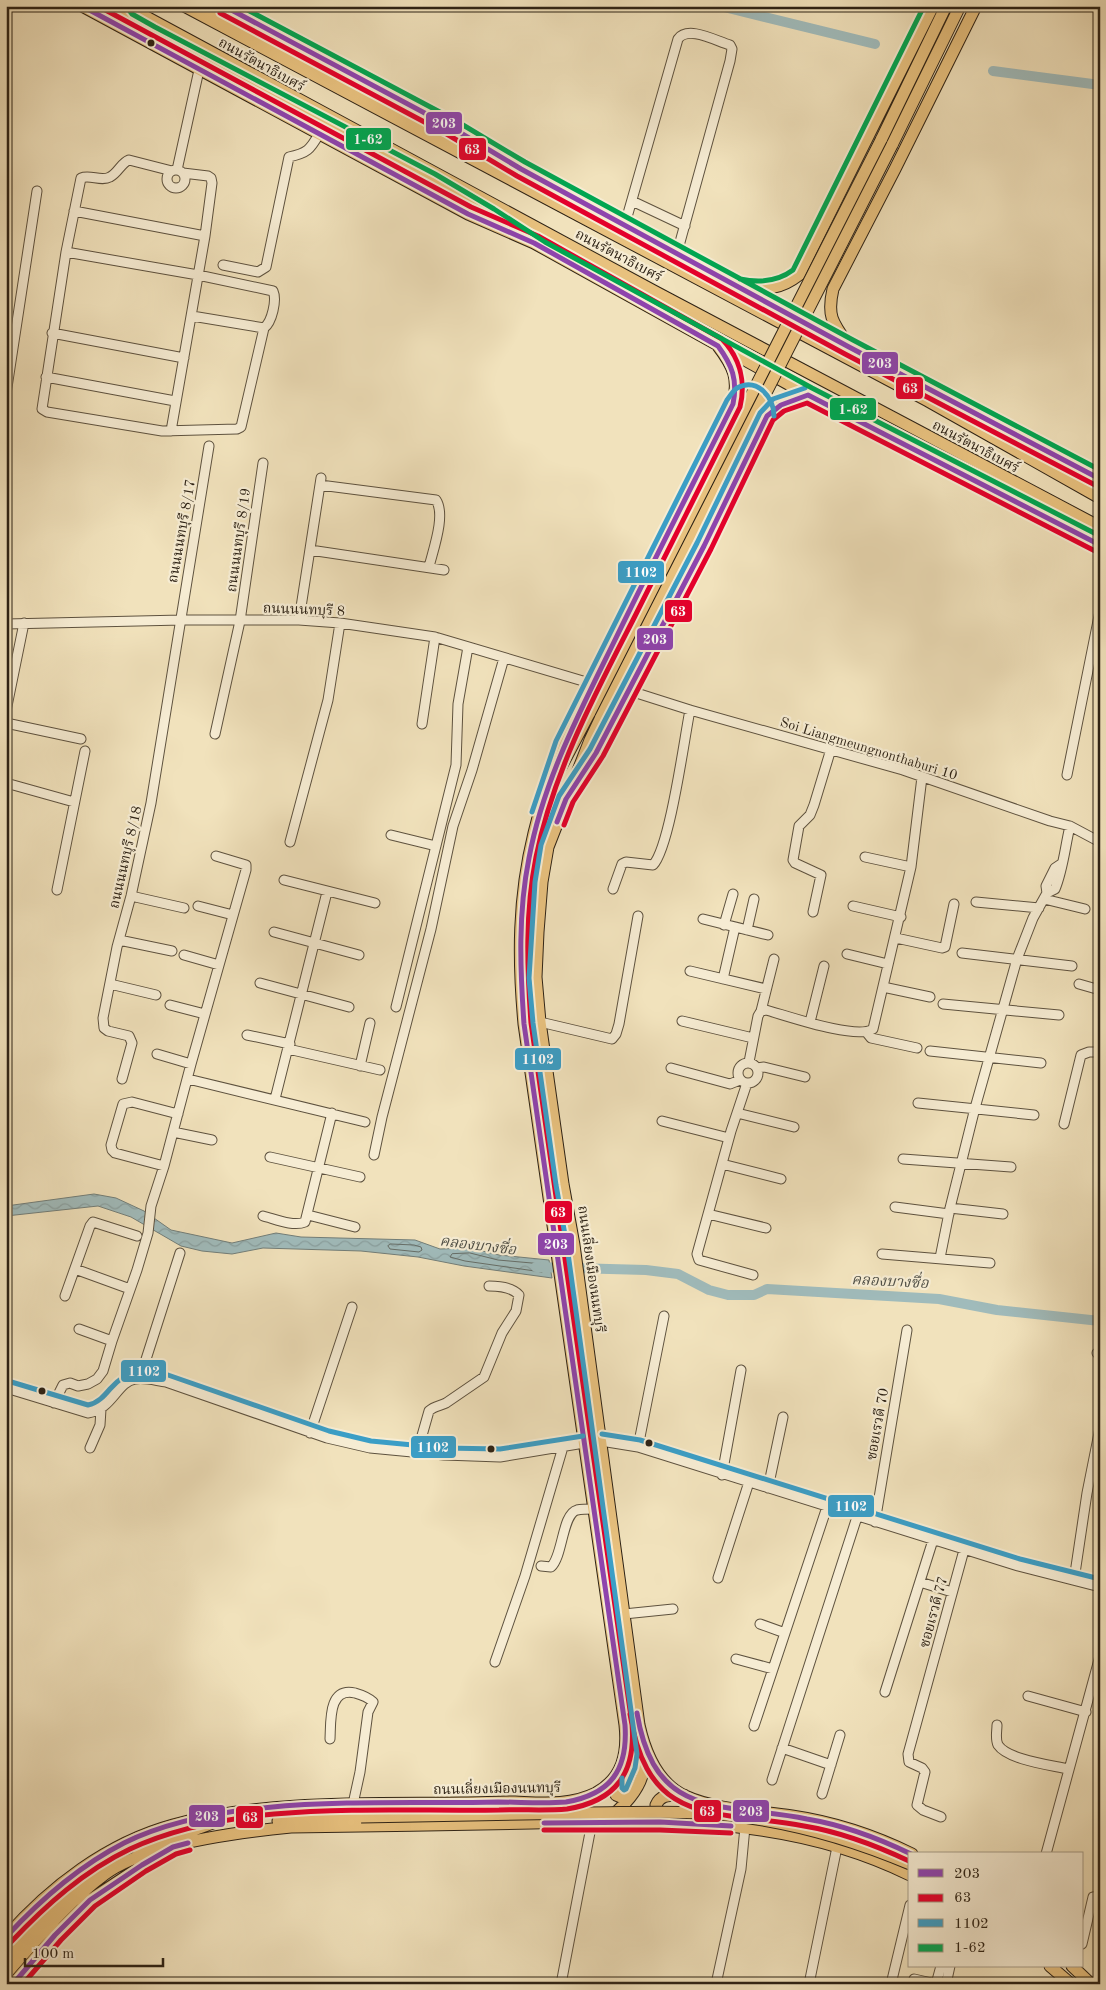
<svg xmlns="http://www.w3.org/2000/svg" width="1106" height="1990" font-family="'Old Standard TT','Noto Serif Thai',serif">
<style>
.water{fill:url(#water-waves);stroke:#727e79}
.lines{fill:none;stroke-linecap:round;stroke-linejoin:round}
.shore{stroke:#666e68;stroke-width:1}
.canal{stroke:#a0bbbb;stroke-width:10}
.minor-casing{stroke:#5e523f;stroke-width:11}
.major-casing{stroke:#2d2215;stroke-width:13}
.minor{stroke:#f6ecd3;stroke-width:9}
.major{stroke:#e8c17e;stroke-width:11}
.major-bridge-casing{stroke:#2d2215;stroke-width:13;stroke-linecap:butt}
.major-bridge{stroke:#e8c17e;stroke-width:11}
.bus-1-casing{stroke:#f6ecd3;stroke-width:9}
.bus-2-casing{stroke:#f6ecd3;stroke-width:9}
.bus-3-casing{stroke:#f6ecd3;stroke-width:9}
.bus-4-casing{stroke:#f6ecd3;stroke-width:9}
.bus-1{stroke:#8e44ad;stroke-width:5}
.bus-2{stroke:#e4002b;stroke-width:5}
.bus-3{stroke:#3b9ec6;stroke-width:5}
.bus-4{stroke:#00a651;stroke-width:5}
.bus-dot{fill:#2d2215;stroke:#f6ecd3;stroke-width:2}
.labels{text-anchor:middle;stroke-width:4.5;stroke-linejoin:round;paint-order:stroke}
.street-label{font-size:14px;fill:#2d2215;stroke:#f6ecd3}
.water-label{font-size:15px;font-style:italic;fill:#505047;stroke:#f6ecd3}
.line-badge{stroke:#f6ecd3;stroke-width:2}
.badge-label{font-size:14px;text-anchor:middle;font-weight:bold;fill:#fff}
</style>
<defs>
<pattern id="water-waves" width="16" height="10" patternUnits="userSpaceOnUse" patternTransform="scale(1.25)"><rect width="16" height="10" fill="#a0bbbb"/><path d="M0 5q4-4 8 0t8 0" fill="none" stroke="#8aa0a0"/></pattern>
</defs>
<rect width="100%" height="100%" fill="#f1e2bc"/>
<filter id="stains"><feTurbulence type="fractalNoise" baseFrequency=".004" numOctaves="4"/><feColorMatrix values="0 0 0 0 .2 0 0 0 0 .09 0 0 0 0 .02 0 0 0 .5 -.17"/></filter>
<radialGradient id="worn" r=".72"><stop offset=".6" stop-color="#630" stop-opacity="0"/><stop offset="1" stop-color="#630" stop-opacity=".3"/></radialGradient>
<path class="water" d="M94 1194 116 1198 144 1211 171 1230 232 1243 276 1233 301 1237 415 1240 440 1249 470 1248 499 1255 549 1260 552 1278 464 1266 418 1257 361 1251 263 1248 232 1254 202 1251 181 1246 131 1217 98 1206 6 1216V1206Z"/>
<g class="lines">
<path class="shore" d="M391 1244 414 1245 421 1247 422 1250 419 1252 390 1249 388 1246Z
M470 1253 498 1260 543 1264 545 1270 542 1272 465 1261 450 1257 452 1254Z"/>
<path class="canal" d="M668 6H676
M720 6 875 44
M993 71 1100 85
M536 1267 646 1270 678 1274 709 1290 728 1295H754L767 1289 939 1299 997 1310 1100 1321"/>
<defs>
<path id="minor" d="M167 179a9 9 0 1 1 18 0a9 9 0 1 1-18 0Z
M177 170 199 70
M632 201 685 226
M74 211 205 236
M625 224 678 39C688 25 716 41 730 45L732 49 730 61 677 253
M66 252 198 275 273 291C277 300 272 322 264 328L241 427 237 429 162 431 47 412 42 409 66 252 81 178C90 174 101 182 110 177 118 173 121 163 129 160L172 171
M223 265 258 272 266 267 289 157C307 153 310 150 319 134
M192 316 264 328
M52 333 184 358
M46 377 175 401
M6 394 37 191
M171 431 205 236 212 183 211 178 208 176 183 173
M320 485 436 500C446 515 433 550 429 567
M310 550 444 570
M299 620 321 478
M6 624 182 620H299L340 623 435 637 593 684
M627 690 690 710 903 770 1050 821 1070 826 1100 842
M6 711 24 623
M6 723 81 739
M422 724 435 637
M215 734 240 621 263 463
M1067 775 1100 611
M6 783 74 802
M391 835 436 846
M290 842 328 700 340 623
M865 857 911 867
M284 880 375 903
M613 889 622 864 626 862 653 865C670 847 684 740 690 710
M57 890 85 751
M1047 893 1055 889C1063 870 1065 847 1070 826
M131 896 184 908
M1044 899 1085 909
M976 902 1039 908
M198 906 233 915
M853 906 901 917
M813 912 821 875 795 863 793 860 799 826 810 815 814 805 831 749
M703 919 768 935
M724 925 733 894
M747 930 754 899
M274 932 359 955
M896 938 942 948 945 947 954 904
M119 940 172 951
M962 953 1072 966
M847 954 888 964
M184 955 219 965
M690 971 766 989
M723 979 735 927
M260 983 349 1007
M110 984 156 995
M1079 984 1100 990
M883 987 930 997
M943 1004 1059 1015
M170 1005 205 1014
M396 1007 456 765 458 704 468 647
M761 1011 774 959
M682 1021 753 1038
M540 1022 612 1039 616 1034 619 1024 638 916
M810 1022 824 966
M867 1033 871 1038 917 1048
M247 1035 290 1044
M288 1049 380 1070
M930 1051 1041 1063
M157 1054 191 1064
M749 1062 758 1016 761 1011 766 1010C788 1016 856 1040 873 1029L911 867 922 777
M738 1073a10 10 0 1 1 20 0a10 10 0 1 1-20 0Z
M360 1066 370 1023
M671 1068 730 1084 740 1080
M757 1068 764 1067 805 1077
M122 1079 132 1043 129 1036 108 1031 104 1028 103 1018 117 947 131 896 151 803 209 446
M188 1079 365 1122
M747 1083 731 1131 697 1254 699 1260 753 1275
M275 1099 327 892
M918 1103 1034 1115
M737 1113 794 1127
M662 1121 729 1138
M1064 1124 1081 1055 1089 1052H1100
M173 1132 212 1140
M374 1155 382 1117 431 929 453 826 472 770 504 658
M270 1157 360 1177
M903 1159 1011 1167
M722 1164 781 1179
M164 1166 115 1153 112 1150 111 1145 123 1104 132 1102 178 1114
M895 1207 949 1214
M950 1208 1003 1214
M708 1214 766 1228
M308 1215 355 1227
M263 1216C275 1219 293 1227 305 1222L332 1113
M882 1254 990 1263
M940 1258 950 1208 975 1108 1017 959 1033 918 1047 893 1046 886 1055 868 1061 864
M75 1269 130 1289
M65 1296 90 1226 93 1222 137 1236
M79 1329 112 1341
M1097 1353 1100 1356
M140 1378 180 1253
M6 1388 88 1413C112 1410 117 1382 135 1379 145 1377 157 1381 166 1382L327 1438 370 1448 444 1455 500 1457 584 1443
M54 1403 63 1385 70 1383 78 1386 88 1384 97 1379 103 1371 112 1341 137 1270 148 1233 151 1206 164 1166 191 1064 246 870V865L216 856
M310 1433 352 1307
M601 1441 638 1447 1018 1566 1100 1587
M638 1447 664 1316
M90 1448 100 1425 101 1409
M417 1453 429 1411C434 1406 440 1406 446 1403L484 1377 502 1333 516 1311 519 1295C512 1287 499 1286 489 1286
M722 1475 741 1370
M768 1488 783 1417
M875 1522 907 1330
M541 1566 551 1567C563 1556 562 1514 577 1510 582 1509 589 1509 594 1509
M718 1578 749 1482
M1074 1580 1087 1493 1100 1428
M920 1582 952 1592
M624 1614 673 1609
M760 1624 785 1633
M736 1659 773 1669
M495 1662 525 1576 563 1447
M885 1692 933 1540
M1028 1696 1086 1712
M997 1725C997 1731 995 1739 998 1745 1008 1760 1051 1765 1068 1769
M754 1726 827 1507
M330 1739C331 1721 328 1687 355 1693 362 1695 368 1697 373 1702L368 1712 360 1772 353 1804
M782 1748 831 1765
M772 1780 857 1517
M822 1794 840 1735
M941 1817 923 1810 917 1805 925 1772 922 1768 909 1762 908 1754 964 1550
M1046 1854 1100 1656
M1082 1944 1093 1897 1100 1896
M914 1979 936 1984 941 1966
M561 1984 592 1822
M716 1984 741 1869 745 1827
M809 1984 837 1847
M891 1984 910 1905
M946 1984 950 1966"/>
<path id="major" d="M82 6 468 214 534 243 808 395 1100 545
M126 6 654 291 1100 527
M184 6 928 401 1100 498
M205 6 489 158
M224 6 449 126 521 169 849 347 1100 479
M91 7 129 13
M881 140 946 6
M892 145 960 6
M432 181 510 227
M744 287C767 289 780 290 799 275L933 6
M847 343C832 322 827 315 833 289L895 169 976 6
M601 717 590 740 548 847 542 882 538 932 536 977 540 1022 563 1184 574 1245 639 1725C645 1752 657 1783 685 1796 715 1810 759 1811 792 1816 833 1822 875 1836 912 1854
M561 767 590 712
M581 776 596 753 704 546 767 416 777 406 808 395
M615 1777 614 1789 616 1795 623 1798 631 1796
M666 1816 658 1811 656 1805C661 1793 672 1796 684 1795
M610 1818C623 1806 639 1791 643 1772 645 1765 644 1756 644 1748
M278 1821 308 1817H361
M138 1850 224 1819
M6 1937C50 1887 107 1843 173 1825 262 1800 369 1804 462 1803 479 1803 497 1802 515 1802 542 1803 570 1806 596 1793 623 1778 628 1753 625 1725L524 1024C518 958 518 898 534 833 551 761 587 697 619 631 657 556 695 480 733 404 739 379 734 367 718 346
M6 1960 64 1896 101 1868 108 1864
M1050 1966 1071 1984
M1072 1966 1091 1984
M6 1974C37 1939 67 1902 105 1874 147 1843 239 1832 291 1827 371 1826 452 1825 532 1823 664 1821 788 1815 910 1875
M13 1984 55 1935 90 1900 154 1858"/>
</defs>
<use href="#minor" class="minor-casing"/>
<use href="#major" class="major-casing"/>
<use href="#minor" class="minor"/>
<use href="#major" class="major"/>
<defs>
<path id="major-bridge" d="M118 6C123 21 139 26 151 34L432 181
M590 712 881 140
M601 717 892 145
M361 1817C434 1816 507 1814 580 1813 620 1813 661 1811 701 1813 773 1817 844 1836 910 1864"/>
</defs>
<use href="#major-bridge" class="major-bridge-casing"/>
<use href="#major-bridge" class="major-bridge"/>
<defs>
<path id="bus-1" d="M224 6 449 126 521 169 849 347 1100 479
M557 822 566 799 596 753 704 546 767 416 781 405 808 395 1100 545
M637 1713C655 1822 723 1802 807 1819 843 1825 878 1838 911 1854
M544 1823 660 1822 731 1826
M6 1937C41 1899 79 1866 124 1843 228 1792 383 1805 498 1802 521 1802 543 1804 566 1802 611 1794 628 1770 625 1725L524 1024C520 968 518 913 529 858 543 782 579 713 613 644 652 564 693 484 733 404 738 380 732 365 718 346L534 243 468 214 82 6
M13 1984 55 1935 90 1900 142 1865 173 1847 188 1843"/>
<path id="bus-2" d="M220 13 445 133 517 176 845 354 1097 486
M564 825 573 802 603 756 711 549 773 420 784 411 807 403 1097 552
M630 1714C648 1828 716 1810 804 1826 841 1832 875 1845 909 1861
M544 1830H660L731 1833
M11 1942C46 1905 84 1871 130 1849 237 1799 382 1812 499 1810 522 1809 544 1811 567 1809 616 1801 636 1773 632 1724L531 1023C527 968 525 912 536 857 553 773 594 696 633 620 669 549 704 478 740 407 746 382 740 358 722 339L538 236 471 207 98 6
M23 1984 61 1940 95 1906 146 1871 176 1854 190 1850"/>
<path id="bus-3" d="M532 812 556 741 727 400C730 396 733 391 737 388 757 377 774 397 774 416
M8 1381 88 1405C98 1403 104 1396 110 1389 129 1367 143 1370 168 1375L329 1431 371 1441 444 1448 500 1449 583 1436
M602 1434 640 1440 1020 1559 1100 1579
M622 1778V1788L624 1790 626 1789 635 1768 637 1754 567 1246 556 1185 533 1023 529 978 535 882 541 845 559 796 590 749 697 543 760 413 773 399 805 388"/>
<path id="bus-4" d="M126 6 132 14 155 27 435 174 494 209 545 242 812 388 1100 536
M240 6 453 119 525 162 853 340 1100 470
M740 279C759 283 777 282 793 270L924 6"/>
</defs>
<use href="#bus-1" class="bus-1-casing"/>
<use href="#bus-2" class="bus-2-casing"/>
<use href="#bus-3" class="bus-3-casing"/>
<use href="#bus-4" class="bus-4-casing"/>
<use href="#bus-1" class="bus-1"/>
<use href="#bus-2" class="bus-2"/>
<use href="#bus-3" class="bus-3"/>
<use href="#bus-4" class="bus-4"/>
</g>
<g class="bus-dot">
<circle cx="151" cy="43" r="4.5"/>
<circle cx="42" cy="1391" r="4.5"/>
<circle cx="649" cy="1443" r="4.5"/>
<circle cx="491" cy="1449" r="4.5"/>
</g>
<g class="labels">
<g class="street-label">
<text transform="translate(262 64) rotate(29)" y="5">ถนนรัตนาธิเบศร์</text>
<text transform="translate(619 255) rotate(28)" y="5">ถนนรัตนาธิเบศร์</text>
<text transform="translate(976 446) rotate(28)" y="5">ถนนรัตนาธิเบศร์</text>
<text transform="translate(181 531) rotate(-80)" y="5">ถนนนนทบุรี 8/17</text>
<text transform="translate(238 540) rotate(-82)" y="5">ถนนนนทบุรี 8/19</text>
<text transform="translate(304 609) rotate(2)" y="5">ถนนนนทบุรี 8</text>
<text transform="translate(869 748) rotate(17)" y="5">Soi Liangmeungnonthaburi 10</text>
<text transform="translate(125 857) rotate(-77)" y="5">ถนนนนทบุรี 8/18</text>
<text transform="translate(592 1269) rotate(82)" y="5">ถนนเลี่ยงเมืองนนทบุรี</text>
<text transform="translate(877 1424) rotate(-80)" y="5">ซอยเรวดี 70</text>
<text transform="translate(933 1612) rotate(-75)" y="5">ซอยเรวดี 77</text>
<text transform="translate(497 1788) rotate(-1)" y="5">ถนนเลี่ยงเมืองนนทบุรี</text>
</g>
<g class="water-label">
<text transform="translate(478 1245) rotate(7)" y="5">คลองบางซื่อ</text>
<text transform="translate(890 1281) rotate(3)" y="5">คลองบางซื่อ</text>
</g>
</g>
<g class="line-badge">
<rect x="425" y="111" width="38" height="24" rx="5" fill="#8e44ad"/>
<rect x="345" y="127" width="47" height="24" rx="5" fill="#00a651"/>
<rect x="458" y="137" width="29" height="24" rx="5" fill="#e4002b"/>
<rect x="861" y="351" width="38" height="24" rx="5" fill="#8e44ad"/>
<rect x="895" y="376" width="29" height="24" rx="5" fill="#e4002b"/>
<rect x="829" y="397" width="48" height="24" rx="5" fill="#00a651"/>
<rect x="617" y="560" width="48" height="24" rx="5" fill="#3b9ec6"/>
<rect x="664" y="599" width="29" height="24" rx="5" fill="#e4002b"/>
<rect x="636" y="627" width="38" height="24" rx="5" fill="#8e44ad"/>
<rect x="514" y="1047" width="48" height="24" rx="5" fill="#3b9ec6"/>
<rect x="544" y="1200" width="29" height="24" rx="5" fill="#e4002b"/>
<rect x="537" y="1232" width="38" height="24" rx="5" fill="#8e44ad"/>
<rect x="120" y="1359" width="47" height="24" rx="5" fill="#3b9ec6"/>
<rect x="410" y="1435" width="47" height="24" rx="5" fill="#3b9ec6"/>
<rect x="827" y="1494" width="48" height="24" rx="5" fill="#3b9ec6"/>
<rect x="732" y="1799" width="38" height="24" rx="5" fill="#8e44ad"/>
<rect x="693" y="1799" width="29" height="24" rx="5" fill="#e4002b"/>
<rect x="188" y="1804" width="38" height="24" rx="5" fill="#8e44ad"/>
<rect x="235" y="1805" width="29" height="24" rx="5" fill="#e4002b"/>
</g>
<g class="badge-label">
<text x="444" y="128">203</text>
<text x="368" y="144">1-62</text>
<text x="472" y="154">63</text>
<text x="880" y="368">203</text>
<text x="910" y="393">63</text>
<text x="853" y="414">1-62</text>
<text x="641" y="577">1102</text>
<text x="678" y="616">63</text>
<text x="655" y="644">203</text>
<text x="538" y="1064">1102</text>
<text x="558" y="1217">63</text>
<text x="556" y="1249">203</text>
<text x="144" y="1376">1102</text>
<text x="433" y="1452">1102</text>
<text x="851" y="1511">1102</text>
<text x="751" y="1816">203</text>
<text x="707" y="1816">63</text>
<text x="207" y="1821">203</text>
<text x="250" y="1822">63</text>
</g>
<rect width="1106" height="1990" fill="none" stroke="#f1e2bc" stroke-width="25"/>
<rect x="8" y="8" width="1091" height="1975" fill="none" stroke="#2d2215" stroke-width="2.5"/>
<rect x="12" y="12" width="1081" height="1965" fill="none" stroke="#2d2215"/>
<rect x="908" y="1852" width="175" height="115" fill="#f6ecd3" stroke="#a69b87"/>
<rect x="918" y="1869" width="25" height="8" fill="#8e44ad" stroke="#a69b87"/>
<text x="954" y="1878" font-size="15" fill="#2d2215">203</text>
<rect x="918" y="1894" width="25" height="8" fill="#e4002b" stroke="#a69b87"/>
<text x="954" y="1902" font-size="15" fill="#2d2215">63</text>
<rect x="918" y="1919" width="25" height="8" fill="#3b9ec6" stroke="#a69b87"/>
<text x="954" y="1928" font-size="15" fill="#2d2215">1102</text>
<rect x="918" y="1944" width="25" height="8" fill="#00a651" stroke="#a69b87"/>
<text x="954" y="1952" font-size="15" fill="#2d2215">1-62</text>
<path d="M25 1958v8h138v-8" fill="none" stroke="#2d2215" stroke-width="2.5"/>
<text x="32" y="1958" font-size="15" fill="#2d2215" stroke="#f6ecd3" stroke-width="4" paint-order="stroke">100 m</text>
<rect width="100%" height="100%" filter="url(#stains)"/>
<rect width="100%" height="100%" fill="url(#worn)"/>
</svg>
